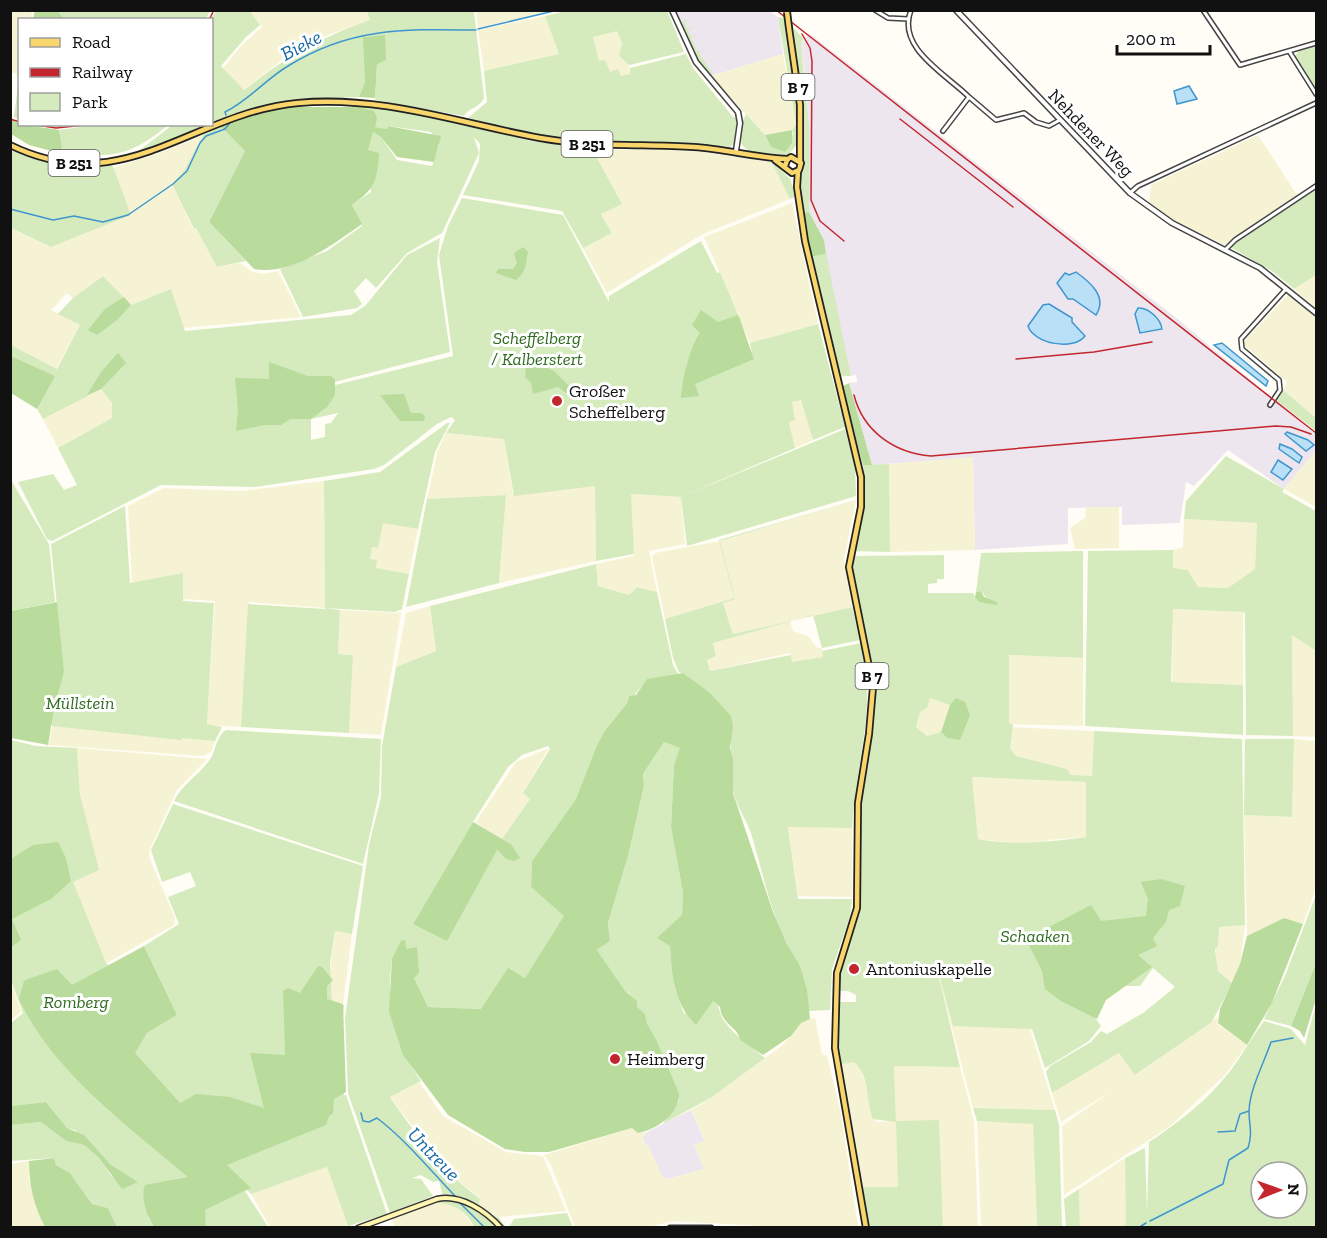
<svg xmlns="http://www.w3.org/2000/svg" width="1327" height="1238" font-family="'Zilla Slab',serif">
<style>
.industrial{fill:#eee6ef}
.farmland{fill:#f6f3d4}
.green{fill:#d5ebbd;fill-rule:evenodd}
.forest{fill:#b9dc9c}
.water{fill:#b9e0f7;stroke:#3f96cf;stroke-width:1.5}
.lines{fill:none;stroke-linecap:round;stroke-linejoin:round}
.stream{stroke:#3f96cf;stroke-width:1.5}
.minor-casing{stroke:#444;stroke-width:6}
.tertiary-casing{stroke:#444;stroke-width:7}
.secondary-casing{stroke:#333;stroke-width:7}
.primary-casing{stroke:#222;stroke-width:8}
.minor{stroke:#fff;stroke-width:3}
.tertiary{stroke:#fff;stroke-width:4}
.secondary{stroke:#fff6b0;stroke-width:4}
.primary{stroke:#f9d66b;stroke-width:4.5}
.rail{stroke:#c4262e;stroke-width:1.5}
.primary-bridge-casing{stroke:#222;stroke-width:8;stroke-linecap:butt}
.primary-bridge{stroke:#f9d66b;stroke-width:4.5}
.poi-dot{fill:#c4262e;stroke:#fff;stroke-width:2}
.labels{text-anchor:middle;stroke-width:6;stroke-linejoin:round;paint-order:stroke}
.shield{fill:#fff;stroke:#585858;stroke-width:1.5}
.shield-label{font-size:16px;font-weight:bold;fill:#111}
.street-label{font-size:18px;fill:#111;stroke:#fff}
.park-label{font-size:18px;font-style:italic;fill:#2f6b1f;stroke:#fff}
.poi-label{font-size:18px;fill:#111;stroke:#fff;text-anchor:start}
.water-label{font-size:20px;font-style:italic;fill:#1768a6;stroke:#fff}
</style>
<rect width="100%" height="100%" fill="#fffdf5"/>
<path class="industrial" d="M675 11H769L778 17 783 54 711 76 696 56Z
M810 34 1174 316 1316 435V451L1284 489 1228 450 1194 486 1186 482 1180 523 1122 525V507L1068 508V544L975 550 973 458 872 465 849 383 857 382V379L856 375 851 376 828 274 824 240 809 212 807 92 801 43Z
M691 1110 705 1141 704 1169 668 1179 663 1178 642 1138 647 1132Z"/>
<path class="farmland" d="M476 10H553V11L478 28Z
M10 11H32L31 19 20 20 18 74 11 72Z
M250 11H367L370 20 328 35 286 57 243 90 223 68 240 47 262 27Z
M545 16 559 54 484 71 478 30Z
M610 31H617L622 43 619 56 629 65 630 74 620 77 610 72 599 62 593 37Z
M783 54 796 124 792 130 765 135 711 76Z
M203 135 185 169 172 184 193 229 196 228 217 267 240 263 253 272 263 274 278 271 301 317 183 328 171 289 131 305 103 276 73 298 67 293 51 310 80 325 56 369 11 345 10 228 51 247 131 215 113 168 160 153Z
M1258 135 1299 198 1235 239 1224 245 1169 218 1149 202 1151 185Z
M636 147 690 150 772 162 790 199 701 235 607 293 583 248 612 233 601 213 621 204 592 149 634 150Z
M792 203 818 324 750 343 704 237Z
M1316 275V308L1294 289Z
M1288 295 1316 315V418L1283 390 1287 382 1244 345 1245 340Z
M100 388 112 403V418L58 448 43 419Z
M801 399 813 440 795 448 789 422 795 419 791 403Z
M446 433 504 439 513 494 595 485 596 561 499 583 506 495 427 499 438 450Z
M1316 451V507L1284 489Z
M973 457 975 550 890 552 889 464Z
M324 481 325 608 249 602 241 727 207 725 215 601 183 599V573L132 583 128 506 164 488 241 491Z
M630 494 681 497 685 544 649 551 657 592 637 587 629 595 598 586 596 564 634 556Z
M856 500 844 560 852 607 733 634 723 603 735 599 729 576 734 598 665 619 652 557 655 553 720 541Z
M1086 507H1119V548L1075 549 1070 528 1085 518Z
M1184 519 1257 523 1255 569 1228 588 1198 587 1188 570 1173 569V550L1183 547Z
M382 522 418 529 409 574 376 568 370 559 372 547 378 548Z
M430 606 436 651 396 667 406 613Z
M1173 609 1243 612V685L1172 682Z
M340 610 401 613 381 735 349 733 353 655 338 654Z
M790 621 793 631 808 636 817 648H822L823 657 792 662 790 653 710 671 707 659 716 656 713 643Z
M1292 634 1316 651V737L1293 736Z
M1009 655 1083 658V726L1009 724Z
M930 697 950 705 941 732 927 736 916 727 920 712Z
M53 723 174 737 215 741 211 752 203 756 48 745Z
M1011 727 1094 731 1092 777 1071 775 1067 769 1016 756 1010 749Z
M1294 739 1316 741V888L1303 924 1284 918 1247 936 1244 815 1292 817Z
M77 748 207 759 177 790 150 849 149 857 175 918 174 925 105 964 71 883 81 876 87 827 80 794Z
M549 748 523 793 530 799 502 839 475 823 516 762Z
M972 777 1086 782V837L1048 840 1036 845 978 839Z
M788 826 852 828V897L798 896Z
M1245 925 1240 964 1232 983 1218 971 1215 958 1219 926Z
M335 931 352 934 343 1004 327 999Z
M932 952 955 954 973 1025 1030 1029 1055 1110 973 1108Z
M10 978 21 1012 11 1020H10Z
M815 1017 822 1054 827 1056 841 1114 858 1227 796 1228 673 1221 649 1227H575L551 1165 544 1155 632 1128 638 1133 647 1132 642 1140 649 1147 663 1178 668 1179 704 1169 694 1145 705 1140 691 1110 712 1097 784 1044 801 1023Z
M1218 1017V1024L1247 1045 1225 1075 1169 1127 1064 1195 1062 1126 1110 1092 1061 1122 1052 1093 1119 1053 1136 1075Z
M853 1061 859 1065 871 1100 875 1101 876 1122 896 1121 894 1066 960 1067 974 1121 978 1227H943L938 1120 898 1187H863L838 1065Z
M419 1082 443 1116 506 1152 543 1156 566 1211 498 1217 479 1206 480 1199 458 1180 434 1154 390 1097Z
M977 1121 1033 1123 1037 1227H981Z
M1125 1158 1127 1227H1080L1079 1189Z
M29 1161V1179L45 1227H11L10 1164Z
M327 1167 348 1226 270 1227 251 1194Z
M438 1200 439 1203H449L463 1213 474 1227H395L391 1217Z"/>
<path class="green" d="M570 10H667L684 52 629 65 619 56 622 43 617 31 593 37 599 61 605 60 610 72 618 69 621 76 630 74V68L686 54 693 68 733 117 737 119 734 144 730 147 569 140 521 132 468 118 487 102 484 71 559 54 545 16Z
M58 11H210L205 20 64 19Z
M216 11H250L260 25 246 37 221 66 244 90C288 56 317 39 370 20L367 11H474L484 98C480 108 469 107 464 116L375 100 377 63 385 36 364 37 365 82 359 97C307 98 261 104 212 122L210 20Z
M778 17 786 18 798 107V144L786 157C755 156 727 153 746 114L765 135 771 147 793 135 792 130 796 124Z
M694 19 685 22 687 29 697 26 688 30 690 36 699 34 691 37 694 44 701 42 694 45 697 51 704 50 699 52 702 59 706 57 703 59 713 74 708 75C699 62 678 37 683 21Z
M791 25 804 39 801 43 809 127V212L803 213 798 183 803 118Z
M1316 45V89L1295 56 1300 50Z
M19 78 20 119H19L14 117Z
M359 104 390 107 573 143 548 142 489 130 531 141 592 149 622 204 601 214 612 233 583 248 562 211 463 195 479 161 480 144 474 137 479 153 442 233 407 253 376 288 366 278 354 291 362 304 357 308 303 317 280 269 327 251 362 226 352 205 371 192 367 151 373 132 381 137 397 160 432 166 439 145 431 132 388 126 387 129 374 127V112L359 107Z
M102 124 207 125 136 153 170 127 168 125C127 159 110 157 59 153L62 147 59 130Z
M220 126 245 151 209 222 246 261 217 267 196 228 194 229 172 184 185 169 203 135Z
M10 149 65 164H112L131 215 51 247 11 228Z
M770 159 790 179 796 196 790 199Z
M1316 188V275L1294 289 1272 271 1230 247Z
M462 198 563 215 609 302V296L701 241 717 273 720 272 738 315 737 318 740 317 753 359 750 343 818 324 845 427 813 440 801 400 792 402 795 420 789 422 795 448 681 497 845 429 855 467 856 496 687 546 681 497 631 494 634 554 596 561 595 486 514 496 504 439 446 433 455 420 451 417 437 424 384 465 374 469 255 487 161 485 52 541 47 539 18 482 53 474 64 490 77 485 58 448 112 418V403L101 389 43 419 37 409 54 376 11 356V345L57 369 80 325 58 314 73 298 103 276 131 305 171 289 185 331 351 315 365 306 407 255 440 238 437 262 450 352 335 382V380V385L453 356 439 255 448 226ZM338 413 331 423 325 424V437L311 440V419Z
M826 254 851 376H838L810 257Z
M1283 390 1316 418V431L1277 401Z
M447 423H450L435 452 418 529 383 523 378 548 372 547 370 559 377 560 376 568 409 574 402 609 395 612 325 608 340 610 338 654 353 655 349 733 241 727 248 604 325 609 324 481 380 472Z
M1226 456 1284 489 1282 492 1316 511V651L1292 635 1293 736 1246 735 1245 613 1243 612 1173 609 1171 682 1243 685V735L1085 726 1088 551 1173 550V568L1188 570 1198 587 1228 588 1255 569 1257 523 1184 519 1186 501Z
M889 464 890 552 851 551 865 494 863 465Z
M11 480 49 544 55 602 11 611Z
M506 495 499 583 406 607 427 499Z
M856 500 720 541 735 599 723 603 733 634 852 607 860 640 822 648 813 615 713 643 716 656 707 660 710 671 791 655 792 662 823 657 822 651 861 643C878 704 855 766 852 828L788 827 798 899H852L850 917 832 969 830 1010 808 1011C806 972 791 956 777 921 766 893 760 862 751 833 746 819 736 805 733 790 731 777 729 738 733 727L686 675 679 672 673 658 665 619 734 598 719 540Z
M125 506 130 583 183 573V601L214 603 207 724 222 727 215 741 182 738 181 740 52 726 10 612 63 668 51 544Z
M1083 551V658L1009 655V724H1013L1010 749 1016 756 1067 769 1071 775 1092 776 1094 731 1242 739 1245 923V925L1219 927 1218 946 1215 950 1218 971 1232 983 1212 1022 1135 1075 1119 1053 1052 1093 1046 1072 1050 1066 1091 1042 1101 1031 1107 1034 1143 1013 1175 987 1153 968 1140 986H1121L1107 997 1095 1018 1101 1026 1089 1041 1045 1068 1032 1029 953 1026 933 952 960 1067 894 1066 896 1121 939 1120 943 1227 868 1228 863 1187H898L896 1122 873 1119C866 1104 870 1072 853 1062L838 1065V1002H856V995L848 991H838C837 960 854 935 859 906 859 872 858 838 861 805 864 767 876 730 875 691 875 645 848 601 851 556L944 555V579H937V583L928 584V593H973L975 597 988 600 981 591 976 592 981 553ZM930 698 950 705 956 699 947 738 941 732 927 736 916 727 920 712 927 708ZM972 777 1086 782V837C1048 842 1017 846 978 839Z
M596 564 598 586 629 595 637 587 657 592 673 665 678 674 662 679 647 680 604 732 576 799 532 861 531 887 565 916 525 978 508 969 482 1009 428 1007 414 978 392 959C386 1008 393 1040 421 1081L390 1097C415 1134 444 1172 480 1199L479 1206 468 1200 443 1196 439 1181 433 1182 421 1175 412 1178 421 1179 433 1196 390 1213 348 1093 345 1018 369 845 381 797 382 746 396 667 436 651 430 606ZM548 746 550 749 523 793 530 799 502 839 511 844 513 861 506 859 497 850 413 924 473 822 508 767 522 755Z
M226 730 381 739 379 794 363 864 174 801C183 783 200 775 211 758 216 749 217 735 226 730Z
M1245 739H1294L1292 817 1244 815Z
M11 740 36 746 77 748 80 794 99 870 73 882 106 963 110 966 140 1044 147 1033 177 1015 144 946 179 924 168 897 196 886 190 872 162 882 151 850 173 804 363 866 352 934 335 931 330 964 332 1005H344L341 1039 344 1095H346L387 1214 348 1226 327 1167 251 1194 247 1190 250 1188 188 1178 157 1183 148 1218 154 1227H117L108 1208 92 1204 70 1173 56 1165 54 1158 11 1161V1125L41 1122 66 1141 84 1145 98 1157 112 1177 138 1182 110 1164 75 1130 67 1128 46 1102 11 1106V1023L23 1013 11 980V864L13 857 11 859Z
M664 742 681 748 674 765 671 827 683 893 682 916 670 946 675 988 684 1014 713 1001C722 1008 718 1014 725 1022 735 1036 752 1047 765 1058L712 1097 663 1124 679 1101V1093L656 1039 646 1024 645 1014 636 1007 629 993 625 992 597 950 610 941 608 923 628 856 644 786 643 774Z
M1316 895V963L1291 1026 1264 1019 1285 976Z
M1316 1004V1227L1121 1228 1126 1224 1125 1158 1145 1148 1147 1213 1149 1142C1177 1124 1206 1101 1227 1075 1241 1058 1251 1038 1264 1021L1291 1029 1305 1045ZM1261 1172H1297V1208H1261Z
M973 1108 1055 1110 1059 1125 1062 1227H1037L1033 1124 977 1121Z
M1079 1189 1080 1227H1066L1064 1199Z
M245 1191 268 1227H206L204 1210Z
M438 1200 467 1203 488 1218 490 1214 498 1217 506 1227H474C468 1213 454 1204 439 1203Z
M567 1213 573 1227H509L514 1219Z"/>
<path class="forest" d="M35 10 58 11 64 19H33Z
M385 35 386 60 377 64 375 98 359 97 365 82 363 37Z
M288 107H359L374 111 377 118 375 127 387 129 388 126 441 136 434 162 397 157 381 137 373 132 368 150 379 153C377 181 375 189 352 205L362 224C332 245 292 276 254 269L209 222 245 151 220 126 265 111Z
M12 120 20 124 59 130 62 147 59 153 29 145 11 134Z
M792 130V143L785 152 771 147 765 135Z
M809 212 824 240 826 254 810 257 803 213Z
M523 247 528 252C525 265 527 271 516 280L496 273 498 269H513L517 263 514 253Z
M124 297 131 305 117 320 97 335 88 330 105 309Z
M701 310 718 322 738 315 754 359 695 384 699 396 681 398C682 380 690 346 700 333L692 325Z
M118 353 126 363 101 389 87 395 101 372Z
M11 356 55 376 37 409 11 393Z
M520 356 554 371 571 388 566 393 558 387 533 394 531 383 525 377 526 369 521 365Z
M269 362 308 376H331L335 380V395L327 407 311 419H290L281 425H264L236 431 238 409 235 378 269 379Z
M849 383 872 465H863L842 391 843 386Z
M404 394 411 413H421L425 416 424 421H400L380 395Z
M981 591 984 597 997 602V605L979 602 975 597 976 592Z
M57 602 64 672 54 708 48 745 11 738V611Z
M683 673 710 693 731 716 733 727 730 748 733 760V793L773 912 787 944 800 966 807 990 810 1019 801 1023 791 1036 763 1055 740 1040C738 1026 722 1026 720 1007L713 1001 696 1025C674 1004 672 975 670 946L657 938 682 915 683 893 671 827 674 765 680 748 664 742 643 774 644 786 628 856 608 923 610 941 597 950 625 991 637 1001V1007L645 1014 647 1024 656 1039 679 1093C680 1114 656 1130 638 1133L632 1128 549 1152H525L505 1149 448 1115 403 1055 389 1012 392 959 401 941 405 940 406 949 417 947 419 973 414 978 428 1007 481 1009 508 968 525 978 564 916 531 887 532 861 576 799 596 748 604 732 628 702 629 696 636 695 647 679Z
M956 698 965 702 970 715 960 740 947 738 941 732 950 705Z
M473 822 511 844 520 858 513 861 506 859 497 850 447 941 413 924Z
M58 842 66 858 71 881 51 899 12 919 21 940 11 947V859L33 845Z
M1161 879 1185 886 1180 906 1169 910 1166 922 1153 938 1157 946 1138 955 1152 967 1106 1000 1097 1019 1061 1001 1045 989 1042 971 1029 945 1049 927 1091 905 1101 921 1146 916 1148 899 1141 882Z
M1284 918 1303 924 1272 1003 1247 1045 1218 1023 1220 1009 1240 964 1247 936Z
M144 946 177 1015 147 1033 135 1053 180 1103 196 1094 230 1097 264 1108 250 1053 285 1055 283 991 288 988 300 993 318 966 322 967 333 980 327 986V999L343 1004 346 1092 334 1099 333 1113 329 1116 326 1125 227 1165 251 1188 205 1210 206 1227H154C147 1217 140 1197 145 1185L188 1177C129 1127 52 1071 19 999L24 981 28 979 57 969 72 985Z
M1316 963V999L1304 1038 1300 1031 1291 1026Z
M46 1102 67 1128 84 1135 110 1164 138 1182 122 1189 98 1157 84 1145 66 1141 41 1122 11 1125V1106Z
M54 1158 56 1165 70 1173 92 1204 108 1208 117 1227H45C34 1206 29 1186 29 1161Z"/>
<path class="water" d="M1189 86 1197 99 1177 104 1174 91Z
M1076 272C1090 282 1108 297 1096 315L1073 299H1068L1057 283 1065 273 1069 275Z
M1049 304 1072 318V322L1085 336C1074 351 1034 344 1028 326L1043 305Z
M1138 308C1149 307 1161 320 1162 329L1140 333 1135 314Z
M1222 343 1268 381 1266 386 1214 345Z
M1287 432 1308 440 1314 445 1306 451 1285 434Z
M1280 444 1292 449 1302 457 1299 463 1279 449Z
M1278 460 1292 469 1283 480 1271 472Z"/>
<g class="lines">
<path class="stream" d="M478 29 558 10
M226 115 225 112C248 101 266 79 288 66 350 27 405 29 476 30
M10 209 53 220 74 216 103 222 128 215 173 184 187 171 200 143 206 136 225 129 229 124
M361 1113 363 1121 369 1122 377 1118C406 1140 430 1170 456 1197
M1218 1132 1235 1131 1240 1114 1249 1111
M458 1201 485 1228
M1150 1221 1223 1184 1229 1160 1248 1148C1253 1132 1249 1126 1249 1111 1250 1088 1264 1063 1271 1042L1293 1038
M1138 1228 1146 1223"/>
<defs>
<path id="minor" d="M875 10 888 18 908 19
M911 10C896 48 946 74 969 97L943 131
M1203 10 1240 65 1316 43
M1289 51 1316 94
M969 97 996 120 1024 113 1036 122 1049 126 1058 121
M1130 193 1138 186 1316 103
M1226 249 1235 240 1316 186
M1270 405 1280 390 1279 380 1242 349 1241 339 1286 289"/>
<path id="tertiary" d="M672 10 696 62 738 112 740 123 736 151
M956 10 1130 193 1172 223 1260 268 1316 313"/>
<path id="secondary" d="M358 1228 437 1199C461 1194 486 1211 501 1228
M670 1228H711"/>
<path id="primary" d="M789 28 800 105V161
M10 145C124 201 191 113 298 103 381 95 459 123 540 138 591 147 642 144 694 147 726 149 757 158 788 159
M775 160 792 173 799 170 801 163 791 157 787 160 785 166
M798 171 797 187 805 241 861 477V507L849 567 873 687 869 734 858 803 857 908 837 973 835 1048 866 1228"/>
</defs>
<use href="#minor" class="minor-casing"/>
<use href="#tertiary" class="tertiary-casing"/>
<use href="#secondary" class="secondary-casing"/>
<use href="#primary" class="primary-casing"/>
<use href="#minor" class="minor"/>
<use href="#tertiary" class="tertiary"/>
<use href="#secondary" class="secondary"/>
<use href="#primary" class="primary"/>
<path class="rail" d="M776 10 1316 433
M209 20 214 10
M802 34 810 48 812 61 811 200 820 221 844 241
M10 119 20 122
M900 119 1013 207
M30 124 56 128 95 124
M1016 359 1094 352 1152 342
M854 395C863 431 894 453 931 456L1276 426 1291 427 1311 434"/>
<defs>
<path id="primary-bridge" d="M787 12 789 28"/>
</defs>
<use href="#primary-bridge" class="primary-bridge-casing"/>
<use href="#primary-bridge" class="primary-bridge"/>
</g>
<g class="poi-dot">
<circle cx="557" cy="401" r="6"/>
<circle cx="854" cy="969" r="6"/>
<circle cx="615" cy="1059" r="6"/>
</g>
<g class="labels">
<g class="shield">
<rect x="781.5" y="74" width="33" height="26" rx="4.5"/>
<rect x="561.5" y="131" width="51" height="26" rx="4.5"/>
<rect x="48.5" y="150" width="51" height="26" rx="4.5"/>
<rect x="855.5" y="663" width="33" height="26" rx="4.5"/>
</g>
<g class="shield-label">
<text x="798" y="93">B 7</text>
<text x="587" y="150">B 251</text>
<text x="74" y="169">B 251</text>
<text x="872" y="682">B 7</text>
</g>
<g class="street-label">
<text transform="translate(1091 133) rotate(46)" y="6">Nehdener Weg</text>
</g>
<g class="park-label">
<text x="537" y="344">Scheffelberg<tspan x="537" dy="21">/ Kalberstert</tspan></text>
<text x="80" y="709">Müllstein</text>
<text x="1035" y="942">Schaaken</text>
<text x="76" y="1008">Romberg</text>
</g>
<g class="poi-label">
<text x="569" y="397">Großer<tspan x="569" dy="21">Scheffelberg</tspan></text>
<text x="866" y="975">Antoniuskapelle</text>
<text x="627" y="1065">Heimberg</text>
</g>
<g class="water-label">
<text transform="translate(301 45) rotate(-28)" y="7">Bieke</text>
<text transform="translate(434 1154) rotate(46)" y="7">Untreue</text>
</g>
</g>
<rect width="1327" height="1238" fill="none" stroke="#111111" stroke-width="24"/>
<rect x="18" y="18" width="195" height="108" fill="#ffffff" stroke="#a0a0a0" stroke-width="1.5"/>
<rect x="30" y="38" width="30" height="9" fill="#f9d66b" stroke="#a0a0a0" stroke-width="1.5"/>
<text x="72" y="48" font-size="18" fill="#111111">Road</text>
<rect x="30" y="68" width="30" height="9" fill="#c4262e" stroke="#a0a0a0" stroke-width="1.5"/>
<text x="72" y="78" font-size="18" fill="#111111">Railway</text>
<rect x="30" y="93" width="30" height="18" fill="#d5ebbd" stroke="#a0a0a0" stroke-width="1.5"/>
<text x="72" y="108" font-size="18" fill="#111111">Park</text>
<g transform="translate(1279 1190) rotate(89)"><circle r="28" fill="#ffffff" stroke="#a0a0a0" stroke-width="1.5"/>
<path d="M0-4.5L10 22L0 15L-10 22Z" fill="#c4262e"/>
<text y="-9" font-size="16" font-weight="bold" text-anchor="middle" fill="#111111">N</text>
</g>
<path d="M1117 45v9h93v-9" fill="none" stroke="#111111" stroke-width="3"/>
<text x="1126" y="45" font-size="18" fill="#111111" stroke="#ffffff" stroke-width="4.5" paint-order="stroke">200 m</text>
</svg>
